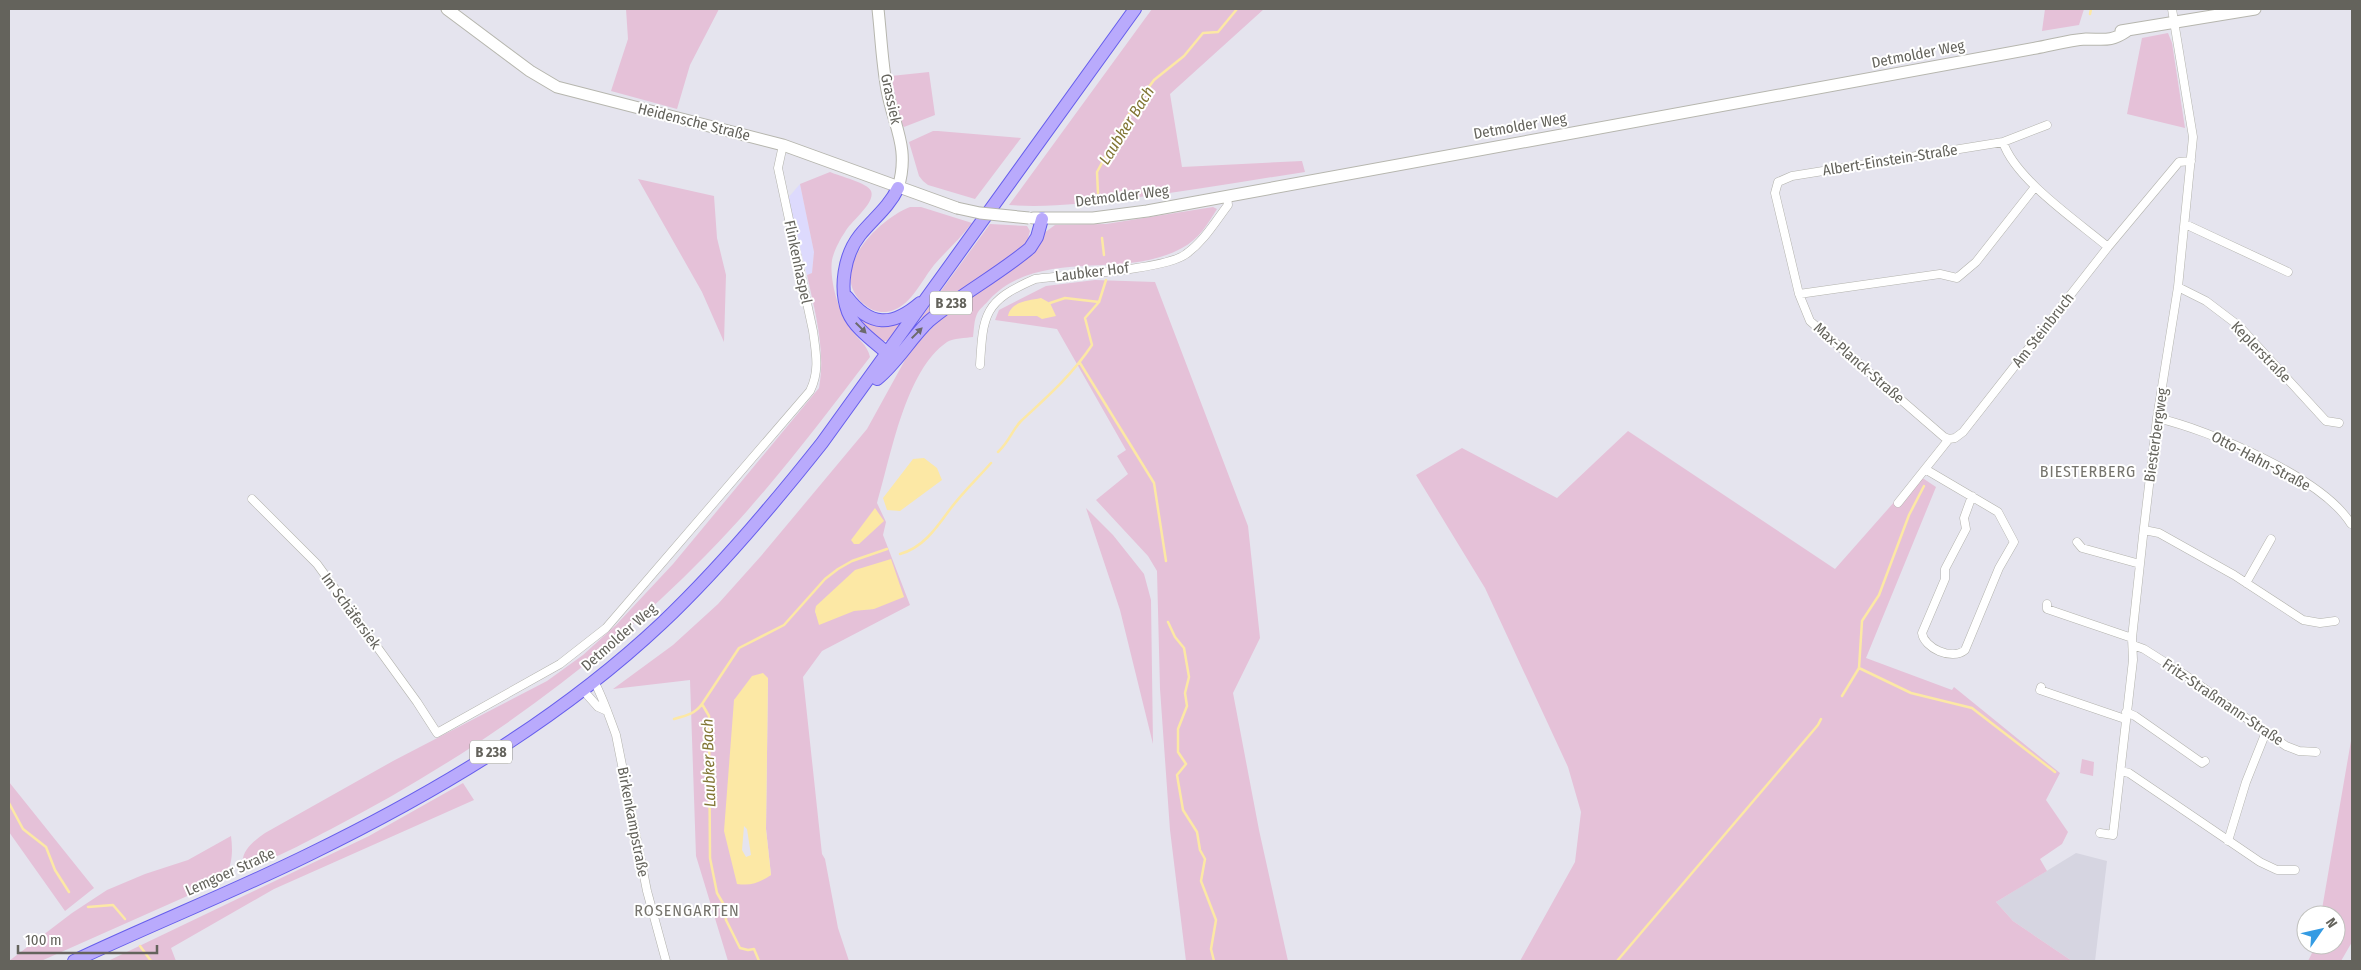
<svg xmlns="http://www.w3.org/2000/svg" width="2361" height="970" font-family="'Fira Sans Condensed',sans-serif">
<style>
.commercial{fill:#dddafd}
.education{fill:#d6d5e1}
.green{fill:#e5c1d8;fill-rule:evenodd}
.water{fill:#fce8a5;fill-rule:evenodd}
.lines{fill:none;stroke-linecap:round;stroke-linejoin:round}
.stream{stroke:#fce8a5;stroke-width:2.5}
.street-casing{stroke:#b3b3ad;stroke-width:9}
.secondary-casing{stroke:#b6b6ae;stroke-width:13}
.primary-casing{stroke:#665eec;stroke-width:14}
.street{stroke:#fff;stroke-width:8}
.secondary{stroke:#fff;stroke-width:11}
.primary{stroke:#b9aafc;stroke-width:12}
.secondary-bridge-casing{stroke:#b6b6ae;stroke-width:13;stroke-linecap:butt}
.secondary-bridge{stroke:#fff;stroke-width:11}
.oneway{fill:#6c6a6c}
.labels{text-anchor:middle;stroke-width:4;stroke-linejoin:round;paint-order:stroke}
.shield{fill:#fff;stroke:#92928d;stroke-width:1}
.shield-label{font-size:14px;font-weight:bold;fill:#64635c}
.street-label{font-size:15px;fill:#64635c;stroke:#fff}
.water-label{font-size:16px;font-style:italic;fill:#827635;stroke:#fff}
.neighbourhood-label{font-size:16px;letter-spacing:1px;fill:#76746d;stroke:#fff}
</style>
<rect width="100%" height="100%" fill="#e5e4ee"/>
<path class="commercial" d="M800 184 814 252 812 273 807 275 788 198Z"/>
<path class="education" d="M2076 853 2107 861 2095 961H2072L2013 921 1996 902Z"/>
<path class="green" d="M626 9H719L690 65 677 109 611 91 628 39Z
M1152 9H1264L1170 94 1182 167 1302 161 1305 172C1245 181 1184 192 1124 199 1085 203 1048 208 1009 205Z
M2045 9H2084L2079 25 2042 31Z
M2168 33 2172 43 2185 128 2127 114 2142 38Z
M929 72 935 115 904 127 901 123 891 76Z
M933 131H938L1021 138 975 199 928 185 923 181 919 176 909 142Z
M830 172C839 176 868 183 871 191 876 203 850 222 845 232 840 239 834 251 832 260 829 280 839 314 851 329 858 340 867 344 870 357 818 425 767 493 707 554 598 666 471 756 333 828 317 836 257 870 243 866 240 851 254 841 265 833L393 761 547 681 583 655 616 625 673 564 819 388C826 350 815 312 807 275L812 273 814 252 800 184Z
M638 179 714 196 717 238 726 275 724 342 702 292Z
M910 207H921L972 223C961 238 946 251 934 265 922 280 912 303 894 310 884 314 873 312 865 305 825 273 877 220 910 207Z
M1213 207 1217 209C1207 225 1199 239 1182 248 1123 281 1039 246 989 300 986 304 979 309 977 314 974 320 974 330 973 337 966 338 953 338 947 342 905 371 891 456 877 503L886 522 883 535 910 605 822 651 803 677 822 854 825 859 838 928 849 961H728L696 856 690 680 613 689 673 645 718 604 761 556 867 429 905 360 916 345 945 314 1044 233 1055 225 1106 224ZM874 609 854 610 820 624 815 611ZM768 678 766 829 771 875 737 884 734 700Z
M990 224 1027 226 1030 231 1026 245 925 320 921 318Z
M1095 280 1155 282 1248 526 1260 638 1233 693 1259 830 1288 961H1186L1170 830 1160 689 1157 571 1148 556 1096 500 1128 474 1117 456 1126 450 1057 329 995 320 999 310 1046 286Z
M856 315 899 322 901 323 889 341H881L860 323Z
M1628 431 1835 569 1918 475 1936 487 1866 658 1952 690 1954 687 2060 773 2046 800 2068 832 2062 844 2040 859 2047 871 1996 902 2013 921 2072 961H1520L1575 862 1581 812 1568 767 1485 588 1416 475 1462 448 1557 498Z
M1086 508 1113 535 1144 574 1151 600 1153 744 1120 610Z
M2352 735V942L2341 961H2308L2316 945H2336V915H2321Z
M2082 759 2094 762 2093 776 2080 773Z
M9 782 94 888 65 911 9 832Z
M463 783 474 800 274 889 171 948 176 961H108L369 836Z
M231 836C233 851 233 869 221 881L41 961H9L72 913 107 890 145 874 188 860Z"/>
<path class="water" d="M1041 298 1050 303 1056 316 1042 319 1037 316H1008C1011 301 1028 301 1041 298Z
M924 458 937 468 942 480 900 511 887 510 883 498 913 459Z
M875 508 884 521 859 544H854L851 540Z
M891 559 904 597 874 609 854 611 819 625 815 611 816 606 855 570Z
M763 673 768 678 766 829 771 875C759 883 751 886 737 884L724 831 734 700 752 676ZM744 826 747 829 751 855 746 857 742 850Z"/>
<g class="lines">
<path class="stream" d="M2090 14 2091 9
M1098 193 1097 172 1127 117 1154 80 1184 56 1203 33 1218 32 1237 9
M1102 238 1104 255
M1050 303 1065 298 1099 302
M1080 363 1154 483 1166 561
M998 452C1010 441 1012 430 1021 421 1047 397 1072 375 1092 345L1085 318 1099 302 1106 280
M900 554C922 548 935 530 948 512 960 495 977 479 991 463
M1168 622 1175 637 1184 648 1189 677 1185 693 1187 706 1178 729V752L1186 764 1177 775 1183 810 1197 832 1200 850 1205 859 1201 881 1216 920 1211 949 1214 961
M1859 668 1911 693 1972 708 2055 772
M1842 696 1859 668 1862 621 1879 595 1909 515 1924 486
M674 719C685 716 695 714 702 704
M9 803 23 829 46 847 55 870 69 892
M88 907 113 905 125 919
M140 946 151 961
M759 961 754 949 748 950 740 948 726 920 724 905 717 893 710 858 709 716 702 704 739 648 784 625 825 579 838 569 852 561 887 549
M1617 961 1818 725 1821 719"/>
<defs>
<path id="street" d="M2003 142 2047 125
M2185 224 2288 272
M2178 287 2206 301 2239 326 2326 421 2339 423
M1799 294 1940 274 1957 278 1976 262 2035 187
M980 365C983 314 984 301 1035 279 1066 275 1165 270 1186 254 1204 241 1215 222 1228 205L1227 197
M2157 418C2210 430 2323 478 2351 524
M1949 439 1944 437 1810 321 1799 294 1775 193 1778 182 1792 176 2003 142C2015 179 2077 221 2108 247
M1925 469 1998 512 2014 542 1999 568 1965 650C1952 661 1924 648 1922 633L1945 579V569L1966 529 1964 518 1972 496
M252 499 317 564 417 702 437 733 560 664 606 628 810 391C820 371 816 353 813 331L778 168 783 145
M1898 503 1949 439 1955 438 1963 432 2108 247 2179 162 2191 161
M2144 530 2159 533 2234 575 2303 620 2320 623 2335 621
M2077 542 2082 548 2140 564
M2246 583 2271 539
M2047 604V609L2132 638
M2133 645 2144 649 2185 675 2286 746 2299 751 2316 752
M594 681C603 698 609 716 616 735L647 891 666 961
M2041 687 2040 690 2125 719
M582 689 598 707 607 711
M2126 712 2135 716 2202 763 2205 761
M2121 771 2129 773 2260 862 2277 870H2295
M2100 833 2113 835 2133 660 2132 638 2143 536 2157 418 2178 287 2193 137 2172 9
M2228 841 2246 782 2266 732"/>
<path id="secondary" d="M447 9 530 71 557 87 783 145 957 208
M878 9C881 36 882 63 887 90 894 127 910 148 898 188
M2121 31 2255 9
M1033 218H1093L1147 211 2036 48C2052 45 2070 40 2086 39 2104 39 2111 42 2127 31"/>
<path id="primary" d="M847 297C870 327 892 327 920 303
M888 354C875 342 855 329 848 312 839 288 844 255 860 235 873 219 889 207 898 188
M877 379C897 363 910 339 929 321 961 294 998 275 1030 248L1037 237 1042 219
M74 961C152 924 233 892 310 854 435 793 560 719 662 623 720 568 772 506 822 443L1135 9"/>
</defs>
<use href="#street" class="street-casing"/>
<use href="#secondary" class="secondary-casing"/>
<use href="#primary" class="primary-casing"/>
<use href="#street" class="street"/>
<use href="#secondary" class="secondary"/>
<use href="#primary" class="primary"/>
<defs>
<path id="secondary-bridge" d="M957 208 980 213 1029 218"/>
</defs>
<use href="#secondary-bridge" class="secondary-bridge-casing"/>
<use href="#secondary-bridge" class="secondary-bridge"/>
</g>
<defs><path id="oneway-solid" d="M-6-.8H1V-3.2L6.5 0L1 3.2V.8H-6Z" transform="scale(1.25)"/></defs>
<g class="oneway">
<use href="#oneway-solid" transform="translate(861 328) rotate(45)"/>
<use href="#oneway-solid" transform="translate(917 333) rotate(-45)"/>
</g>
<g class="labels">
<g class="shield">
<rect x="930" y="291.5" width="42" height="23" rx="4"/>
<rect x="470" y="740.5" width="42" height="23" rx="4"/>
</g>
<g class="shield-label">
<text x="951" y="308">B 238</text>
<text x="491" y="757">B 238</text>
</g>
<g class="street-label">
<text transform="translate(1918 54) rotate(-11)" y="5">Detmolder Weg</text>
<text transform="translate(891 99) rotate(78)" y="5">Grassiek</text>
<text transform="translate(694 122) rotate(14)" y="5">Heidensche Straße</text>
<text transform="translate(1520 126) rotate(-10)" y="5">Detmolder Weg</text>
<text transform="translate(1890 160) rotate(-9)" y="5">Albert-Einstein-Straße</text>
<text transform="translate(1122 196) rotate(-7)" y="5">Detmolder Weg</text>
<text transform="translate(798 262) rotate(78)" y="5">Flinkenhaspel</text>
<text transform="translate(1092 272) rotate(-7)" y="5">Laubker Hof</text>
<text transform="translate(2043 330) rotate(-52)" y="5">Am Steinbruch</text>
<text transform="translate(2261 352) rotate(46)" y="5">Keplerstraße</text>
<text transform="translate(1859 363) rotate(41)" y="5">Max-Planck-Straße</text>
<text transform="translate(2156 435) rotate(-82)" y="5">Biesterbergweg</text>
<text transform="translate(2261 461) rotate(28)" y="5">Otto-Hahn-Straße</text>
<text transform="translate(351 611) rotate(54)" y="5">Im Schäfersiek</text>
<text transform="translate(619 637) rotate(-41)" y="5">Detmolder Weg</text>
<text transform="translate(2223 702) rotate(34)" y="5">Fritz-Straßmann-Straße</text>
<text transform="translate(633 822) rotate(79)" y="5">Birkenkampstraße</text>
<text transform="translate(230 872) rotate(-24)" y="5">Lemgoer Straße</text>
</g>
<g class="water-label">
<text transform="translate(1126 125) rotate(-58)" y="6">Laubker Bach</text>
<text transform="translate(708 763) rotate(-92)" y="6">Laubker Bach</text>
</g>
<g class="neighbourhood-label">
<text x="2088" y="477">BIESTERBERG</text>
<text x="687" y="916">ROSENGARTEN</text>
</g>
</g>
<rect width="2361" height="970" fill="none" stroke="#64635c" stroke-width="20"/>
<g transform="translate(2321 930) rotate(56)"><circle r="24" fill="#ffffff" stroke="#c1c1be"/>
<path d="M0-4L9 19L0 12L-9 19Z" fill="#349be3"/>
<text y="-8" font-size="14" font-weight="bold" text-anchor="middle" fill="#64635c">N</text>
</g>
<path d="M18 945v8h139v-8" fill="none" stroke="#64635c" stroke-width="2.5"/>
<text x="25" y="945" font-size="15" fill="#64635c" stroke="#ffffff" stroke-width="4" paint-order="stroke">100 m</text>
</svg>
